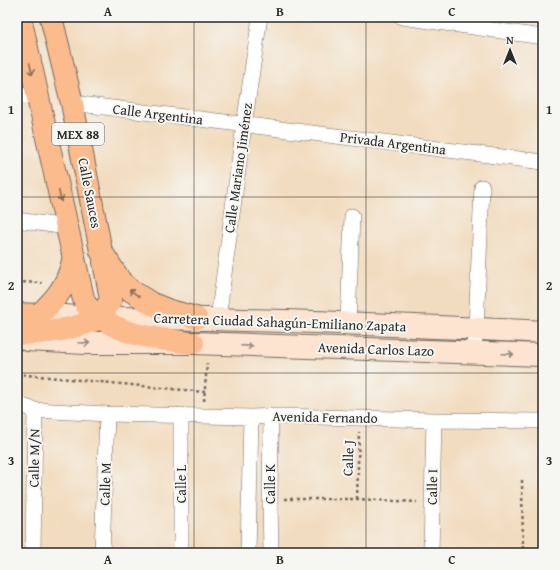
<svg xmlns="http://www.w3.org/2000/svg" width="560" height="570" font-family="'Gentium Book Plus',serif">
<style>
.lines{fill:none;stroke-linecap:round;stroke-linejoin:round}
.street-casing{stroke:#71695f;stroke-width:16}
.secondary-casing{stroke:#71695f;stroke-width:24}
.primary-casing{stroke:#71695f;stroke-width:24}
.path{stroke:#71695f;stroke-width:2.5;stroke-dasharray:3 3;stroke-linecap:butt}
.street{stroke:#fff;stroke-width:15}
.secondary{stroke:#fde4d1;stroke-width:22}
.primary{stroke:#fbbb8d;stroke-width:22}
.oneway{stroke:#896c57}
.oneway2{stroke:#94887e}
.grid{fill:none;stroke:#2b2b2b;stroke-width:1;stroke-opacity:0.55}
.labels{text-anchor:middle;stroke-width:4;stroke-linejoin:round;paint-order:stroke}
.shield{fill:#f6f6f2;stroke:#686867;stroke-width:1}
.shield-label{font-size:13px;font-weight:bold;fill:#2b2b2b}
.street-label{font-size:14px;fill:#2b2b2b;stroke:#f6f6f2}
.neatline{fill:none;stroke:#2b2b2b;stroke-width:1.5}
.grid-label{font-size:13px;text-anchor:middle;font-weight:bold;fill:#2b2b2b}
</style>
<rect width="100%" height="100%" fill="#f6f6f2"/>
<filter id="ink" filterUnits="userSpaceOnUse"><feTurbulence type="fractalNoise" baseFrequency=".025" numOctaves="2"/><feDisplacementMap in="SourceGraphic" scale="8" xChannelSelector="R" yChannelSelector="G"/><feConvolveMatrix kernelMatrix="1 2 1 2 8 2 1 2 1" color-interpolation-filters="sRGB"/></filter>
<filter id="wash" filterUnits="userSpaceOnUse"><feTurbulence type="fractalNoise" baseFrequency=".012" numOctaves="4" result="noise"/><feDisplacementMap in="SourceGraphic" scale="16" xChannelSelector="R" yChannelSelector="G"/><feGaussianBlur stdDeviation="0.9" result="paint"/><feColorMatrix in="noise" values="0 0 0 0 0 0 0 0 0 0 0 0 0 0 0 0 0 1.4 0 .05"/><feComposite in="paint" operator="in"/></filter>
<g filter="url(#wash)">
<rect width="100%" height="100%" fill="#f2dcbf"/>
</g>
<g filter="url(#ink)">
<g class="lines">
<defs>
<path id="street" d="M402 17 543 37
M17 95 38 97
M72 103 543 162
M17 220 67 227
M218 319 244 125 260 17
M348 323 352 216
M473 353 476 329 482 187
M17 404 35 410 107 414 251 417 279 416 434 420 543 421
M181 415V553
M271 416 270 499 271 553
M33 553 35 410
M102 553 107 414
M248 553 251 417
M431 553 434 420"/>
<path id="secondary" d="M39 315C60 315 82 318 103 318 250 318 396 325 543 332
M27 340 85 343H193L543 355"/>
<path id="primary" d="M20 17C37 96 55 175 73 254 75 262 83 302 87 306 114 336 157 339 193 343
M51 17 72 103 101 251 115 273 121 282 130 290 152 304 167 310 196 318
M17 314 39 315C58 297 69 283 74 256
M17 334C50 333 70 330 101 318L111 299 104 262"/>
</defs>
<use href="#street" class="street-casing"/>
<use href="#secondary" class="secondary-casing"/>
<use href="#primary" class="primary-casing"/>
<path class="path" d="M17 282 42 283
M17 374 205 392
M204 401 207 363
M522 480 523 553
M284 499H357L417 502
M357 499 359 432"/>
<use href="#street" class="street"/>
<use href="#secondary" class="secondary"/>
<use href="#primary" class="primary"/>
</g>
<defs><path id="oneway-shaft" d="M-6 0H5M1.5-3L5.5 0L1.5 3" fill="none" stroke-width="1.6" stroke-linecap="round" stroke-linejoin="round"/></defs>
<g class="oneway">
<use href="#oneway-shaft" transform="translate(31 69) rotate(77)"/>
<use href="#oneway-shaft" transform="translate(60 196) rotate(77)"/>
<use href="#oneway-shaft" transform="translate(134 293) rotate(-145)"/>
</g>
<g class="oneway2">
<use href="#oneway-shaft" transform="translate(84 343) rotate(2)"/>
<use href="#oneway-shaft" transform="translate(247 346) rotate(2)"/>
<use href="#oneway-shaft" transform="translate(508 354) rotate(2)"/>
</g>
</g>
<path class="grid" d="M194 17V553M366 17V553M17 197H543M17 373H543"/>
<g class="labels">
<rect class="shield" x="52" y="123" width="52" height="22" rx="3"/>
<g class="shield-label">
<text x="78" y="139">MEX 88</text>
</g>
<g class="street-label">
<text transform="translate(158 114) rotate(7)" y="5">Calle Argentina</text>
<text transform="translate(393 143) rotate(7)" y="5">Privada Argentina</text>
<text transform="translate(238 168) rotate(-82)" y="5">Calle Mariano Jiménez</text>
<text transform="translate(90 193) rotate(79)" y="5">Calle Sauces</text>
<text transform="translate(280 322) rotate(2)" y="5">Carretera Ciudad Sahagún-Emiliano Zapata</text>
<text transform="translate(376 349) rotate(2)" y="5">Avenida Carlos Lazo</text>
<text transform="translate(325 417) rotate(1)" y="5">Avenida Fernando</text>
<text transform="translate(34 458) rotate(-89)" y="5">Calle M/N</text>
<text transform="translate(348 458) rotate(-88)" y="5">Calle J</text>
<text transform="translate(105 484) rotate(-88)" y="5">Calle M</text>
<text transform="translate(181 484) rotate(-90)" y="5">Calle L</text>
<text transform="translate(270 484) rotate(-90)" y="5">Calle K</text>
<text transform="translate(432 487) rotate(-89)" y="5">Calle I</text>
</g>
</g>
<rect width="560" height="570" fill="none" stroke="#f6f6f2" stroke-width="44"/>
<g transform="translate(510 50)" stroke="#f6f6f2" stroke-width="3" paint-order="stroke">
<path d="M0-3L7 15L0 10L-7 15Z" fill="#2b2b2b"/>
<text y="-6" font-size="11" font-weight="bold" text-anchor="middle" fill="#2b2b2b">N</text>
</g>
<rect x="22" y="22" width="516" height="526" class="neatline"/>
<g class="grid-label">
<text x="108" y="16">A</text>
<text x="280" y="16">B</text>
<text x="452" y="16">C</text>
<text x="11" y="114">1</text>
<text x="549" y="114">1</text>
<text x="11" y="290">2</text>
<text x="549" y="290">2</text>
<text x="11" y="465">3</text>
<text x="549" y="465">3</text>
<text x="108" y="564">A</text>
<text x="280" y="564">B</text>
<text x="452" y="564">C</text>
</g>
</svg>
